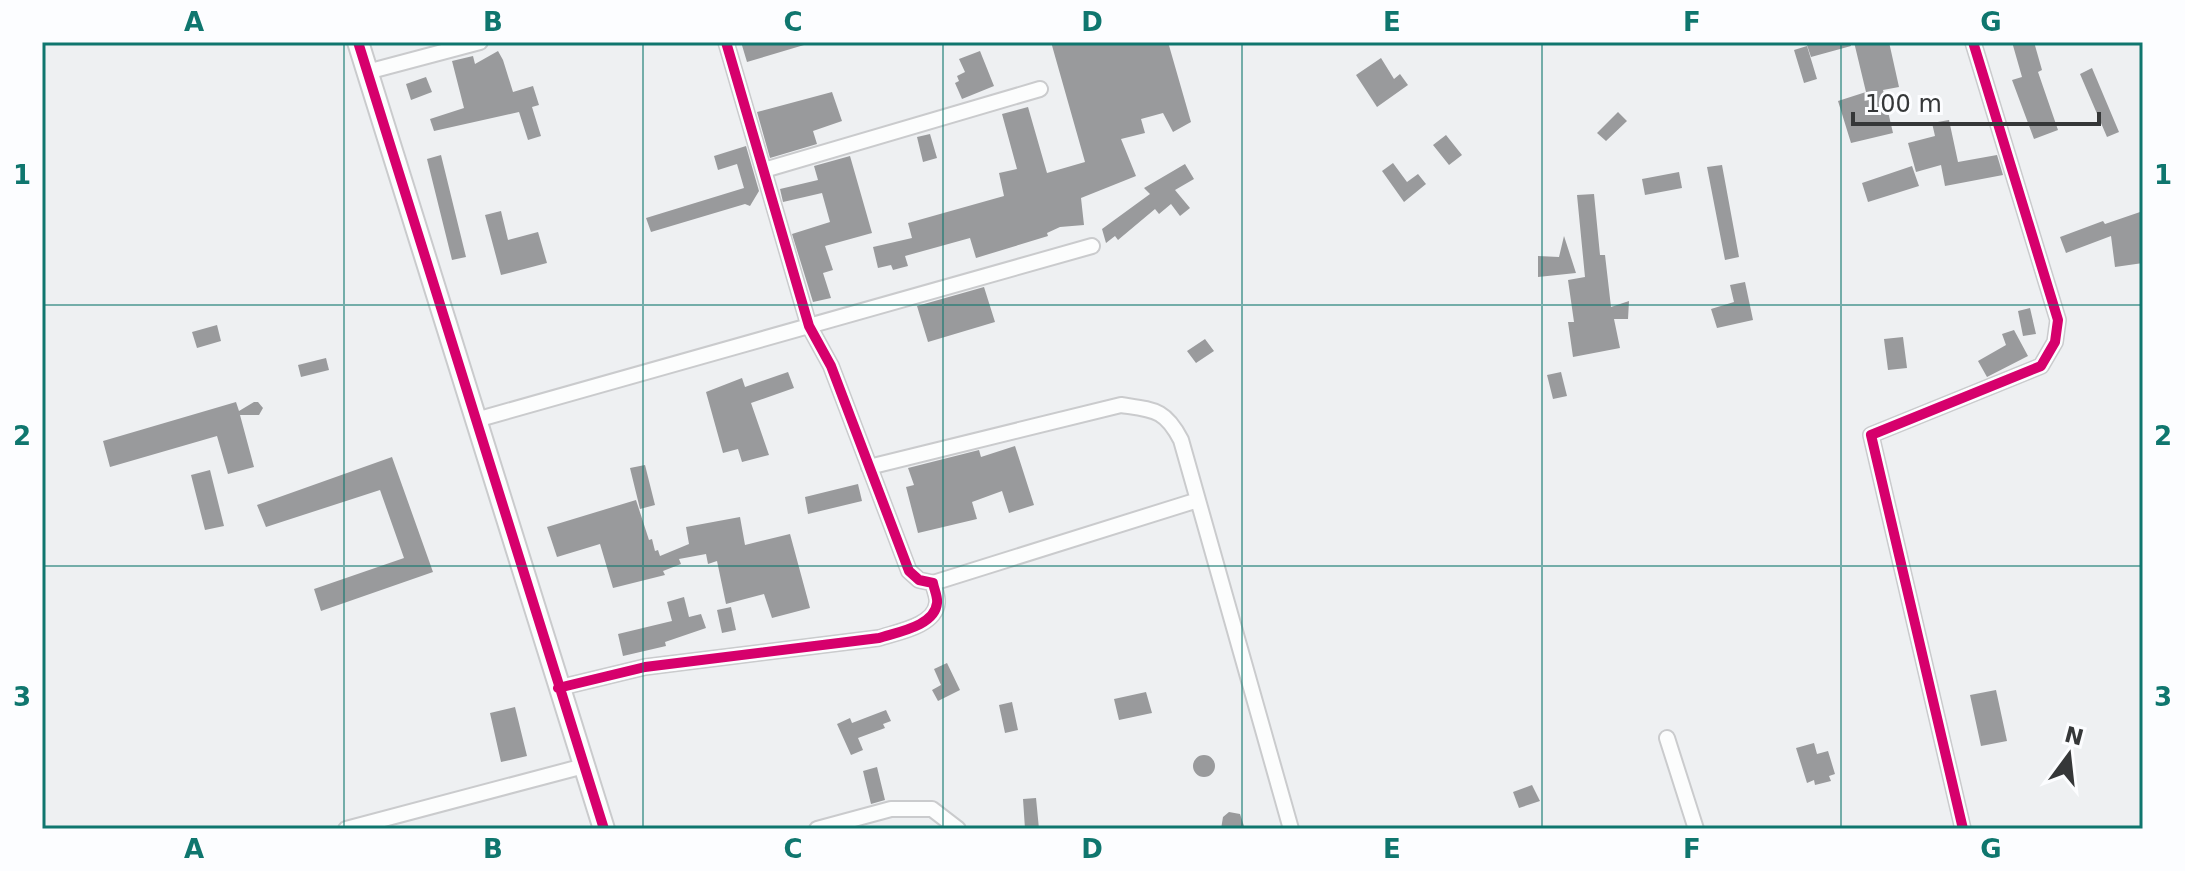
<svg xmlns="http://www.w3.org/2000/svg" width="2185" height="871" font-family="'DejaVu Sans',sans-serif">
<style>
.building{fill:#999a9c}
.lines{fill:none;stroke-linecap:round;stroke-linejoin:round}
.street-casing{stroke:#cacbcd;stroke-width:18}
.secondary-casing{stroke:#cacbcd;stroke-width:24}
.street{stroke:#fcfdfd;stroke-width:14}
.secondary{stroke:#fcfdfd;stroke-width:20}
.cycleway-casing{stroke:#fcfdff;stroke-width:15}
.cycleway{stroke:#d6006c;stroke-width:10}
.grid{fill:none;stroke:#0f766e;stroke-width:2;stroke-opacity:0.55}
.neatline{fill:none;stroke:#0f766e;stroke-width:3}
.grid-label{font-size:26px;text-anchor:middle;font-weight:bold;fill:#0f766e}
</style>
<rect width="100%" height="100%" fill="#eef0f2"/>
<path class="building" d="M741 42H803L804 45 747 62Z
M1051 42H1168L1191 122 1173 132 1163 113 1141 119 1145 133 1121 139 1136 176 1081 198 1084 225 1060 227 1047 233 1048 236 976 258 970 238 905 256 908 266 893 270 891 265 878 268 873 247 912 238 908 223 1004 196 999 173 1017 169 1002 114 1028 107 1047 173 1085 162Z
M1806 42H1850L1851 46 1811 57Z
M1854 42H1889L1899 87 1883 90 1893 133 1851 143 1838 101 1866 92Z
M2012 42H2034L2042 70 2038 72 2058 130 2034 139 2012 80 2022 77Z
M1807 46 1817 79 1804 83 1794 50Z
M498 51 503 60 513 92 533 86 539 105 532 107 541 136 528 140 519 112 434 131 430 119 464 108 452 61 473 56 475 64Z
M980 51 994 86 962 99 955 83 959 81 957 76 965 72 959 59Z
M1381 58 1394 79 1400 74 1408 85 1377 107 1356 75Z
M2092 68 2119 132 2107 137 2080 74Z
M426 77 432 92 411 100 406 84Z
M832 92 842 121 813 131 817 144 770 158 757 112Z
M1618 112 1627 121 1606 141 1597 133Z
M1949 120 1958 162 1997 155 2003 175 1945 186 1941 165 1916 172 1908 143 1935 136 1932 123Z
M930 134 937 158 923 162 917 137Z
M1446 135 1462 155 1449 165 1433 145Z
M746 146 759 191 750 206 745 204 651 232 646 218 744 188 737 164 718 170 714 156Z
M441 155 466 257 452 260 427 159Z
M850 156 872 233 825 246 833 270 823 273 831 298 813 302 792 234 830 222 822 193 783 202 780 189 818 180 814 166Z
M1393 163 1407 182 1418 174 1426 184 1404 202 1382 171Z
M1185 164 1194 179 1175 190 1190 208 1180 216 1171 204 1159 214 1155 209 1118 240 1115 236 1106 243 1102 229 1150 194 1144 188Z
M1722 165 1739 257 1725 260 1707 167Z
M1912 166 1919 186 1868 202 1862 183Z
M1679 172 1682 188 1645 195 1642 179Z
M1594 194 1600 255H1605L1611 307 1629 301 1628 319H1614L1620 348 1573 357 1568 322H1574L1568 280 1585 277 1577 195Z
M501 211 508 240 538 232 547 263 501 275 485 215Z
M2143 211V263L2115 267 2111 236 2066 253 2060 237 2103 221 2105 224Z
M1564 236 1576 273 1538 277V256L1559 257Z
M1745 282 1753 320 1717 328 1711 309 1734 302 1730 285Z
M984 287 995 322 928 342 917 306Z
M2030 308 2036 334 2023 336 2018 311Z
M217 325 221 341 197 348 192 332Z
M2014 330 2028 356 1987 377 1978 361 2006 345 2002 334Z
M1903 337 1907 368 1888 370 1884 339Z
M1205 339 1214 351 1196 363 1187 351Z
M326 358 329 370 301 377 298 365Z
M788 372 794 388 751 403 769 455 742 462 738 449 723 453 706 392 742 378 745 387Z
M1561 372 1567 396 1553 399 1547 375Z
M236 402 239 411 254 402H258L263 408 259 415H240L254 467 228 474 217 436 110 467 103 441Z
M1015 446 1034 505 1009 513 1002 491 972 502 977 519 918 533 906 487 914 485 908 468 979 450 981 457Z
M392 457 433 572 321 611 314 589 404 558 380 490 266 527 257 505Z
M645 465 655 505 640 509 630 468Z
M210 470 224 526 205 530 191 475Z
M858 484 862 501 808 514 805 497Z
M636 500 649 540 652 539 655 551 658 550 660 556 689 544 686 527 740 517 745 545 790 534 810 608 772 618 764 594 726 604 717 561 708 564 706 554 679 559 681 564 663 571 665 575 613 588 600 544 557 557 547 527Z
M684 597 689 617 701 614 706 628 665 642 666 646 623 656 618 634 672 621 667 602Z
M731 607 736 630 722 633 717 610Z
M947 663 960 690 938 701 932 690 941 685 934 669Z
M1996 690 2007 741 1981 746 1970 695Z
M1146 692 1152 713 1119 720 1114 699Z
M1012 702 1018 730 1005 733 999 705Z
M515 707 527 756 501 762 490 713Z
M886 710 891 721 883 724 885 728 858 738 863 750 851 755 837 724 850 718 852 723Z
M1814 743 1817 754 1828 751 1835 774 1829 776 1831 781 1815 785 1814 780 1807 783 1796 748Z
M1193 766a11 11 0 1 1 22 0a11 11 0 1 1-22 0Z
M877 767 885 800 871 804 863 771Z
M1532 785 1540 801 1519 808 1513 792Z
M1036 798 1039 829H1025L1023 799Z
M1229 812 1240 814 1245 829H1221L1223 817Z"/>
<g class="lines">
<defs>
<path id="street" d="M367 72 480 42
M764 170 1040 89
M476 420 1092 246
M869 467 1121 405C1154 410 1165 409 1181 440L1291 829
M933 583 1198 500
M558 688 645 667 879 638C897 632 935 626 937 603 938 597 934 589 933 583L919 580 909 571 831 366 809 326 726 42
M1667 738 1696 829
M346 829 584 766
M817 829 891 809H932L958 829
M1963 829 1871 435 2041 366 2055 342 2058 320 1973 42"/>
<path id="secondary" d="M358 42 604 829"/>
</defs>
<use href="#street" class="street-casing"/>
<use href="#secondary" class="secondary-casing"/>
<use href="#street" class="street"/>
<use href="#secondary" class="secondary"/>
<defs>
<path id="cycleway" d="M358 42 604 829
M558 688 645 667 879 638C897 632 935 626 937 603 938 597 934 589 933 583L919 580 909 571 831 366 809 326 726 42
M1963 829 1871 435 2041 366 2055 342 2058 320 1973 42"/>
</defs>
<use href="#cycleway" class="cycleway-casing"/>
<use href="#cycleway" class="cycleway"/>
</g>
<path class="grid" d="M344 42V829M643 42V829M943 42V829M1242 42V829M1542 42V829M1841 42V829M42 305H2143M42 566H2143"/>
<rect width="2185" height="871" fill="none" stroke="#fcfdff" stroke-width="88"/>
<g transform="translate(2069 755) rotate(15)" stroke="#fcfdff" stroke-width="6" paint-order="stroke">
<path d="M0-6L14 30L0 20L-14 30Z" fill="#353738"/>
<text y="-12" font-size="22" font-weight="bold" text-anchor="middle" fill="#353738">N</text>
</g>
<path d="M1853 112v12h246v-12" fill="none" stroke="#353738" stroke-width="4"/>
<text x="1865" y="112" font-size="24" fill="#353738" stroke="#fcfdff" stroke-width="6" paint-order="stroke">100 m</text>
<rect x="44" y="44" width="2097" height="783" class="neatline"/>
<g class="grid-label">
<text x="194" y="31">A</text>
<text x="493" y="31">B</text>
<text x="793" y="31">C</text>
<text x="1092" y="31">D</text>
<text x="1392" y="31">E</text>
<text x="1692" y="31">F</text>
<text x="1991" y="31">G</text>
<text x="22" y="184">1</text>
<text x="2163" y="184">1</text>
<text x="22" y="445">2</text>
<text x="2163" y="445">2</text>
<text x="22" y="706">3</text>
<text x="2163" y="706">3</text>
<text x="194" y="858">A</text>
<text x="493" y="858">B</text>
<text x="793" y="858">C</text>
<text x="1092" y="858">D</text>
<text x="1392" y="858">E</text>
<text x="1692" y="858">F</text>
<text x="1991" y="858">G</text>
</g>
</svg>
